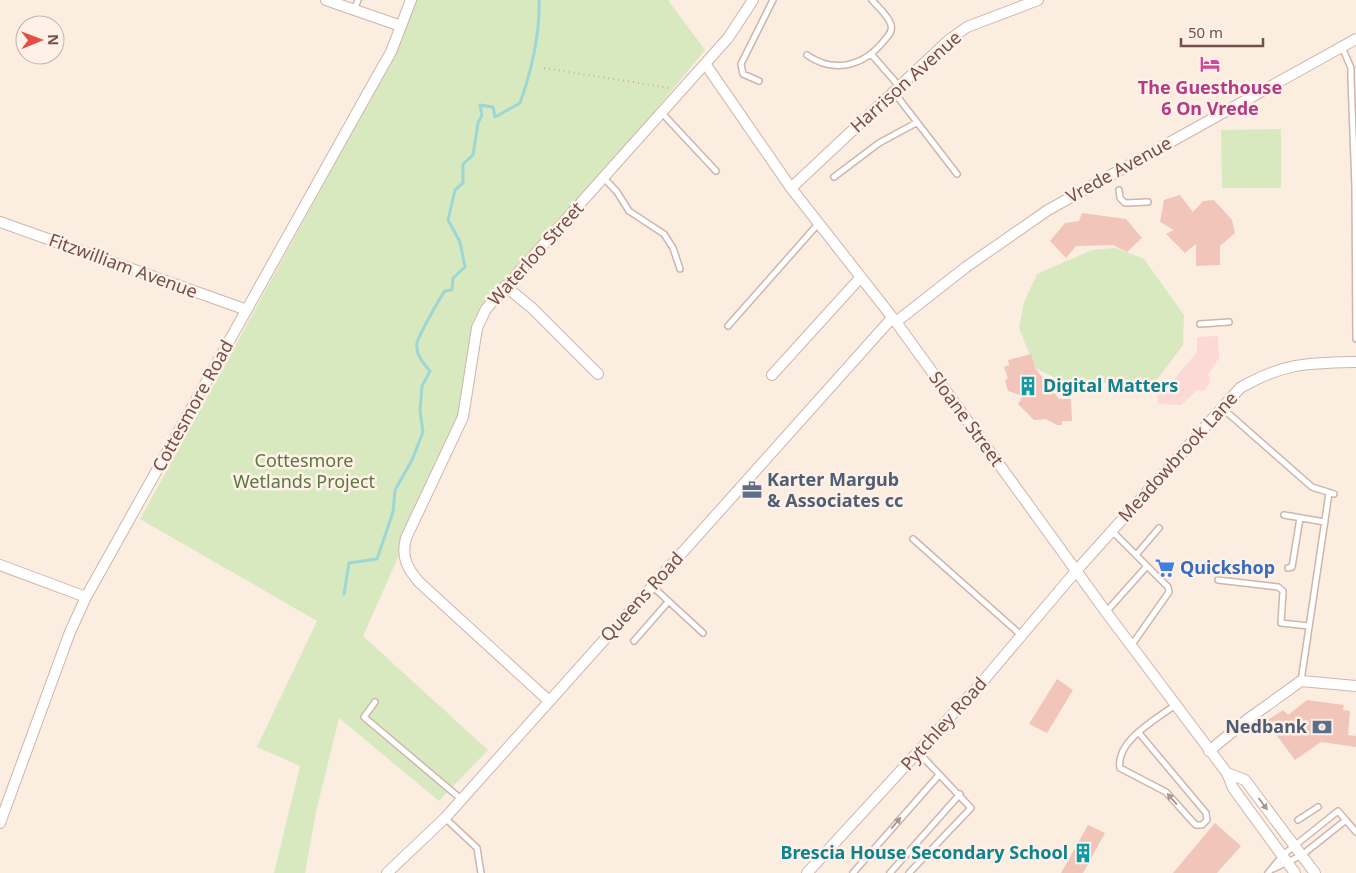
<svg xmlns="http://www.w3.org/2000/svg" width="1356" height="873" font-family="'Noto Sans',sans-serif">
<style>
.commercial{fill:#fcd9d4}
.green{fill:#d8e9c0}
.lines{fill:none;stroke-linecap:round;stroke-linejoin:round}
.stream{stroke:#9cd7d6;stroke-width:3}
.building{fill:#f1c5b9}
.lane-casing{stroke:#cfb5ab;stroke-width:8}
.street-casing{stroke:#cfb5ab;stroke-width:12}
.path{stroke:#d6a89c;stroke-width:2;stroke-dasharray:1 4;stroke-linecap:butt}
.lane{stroke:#fff;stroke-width:5}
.street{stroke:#fff;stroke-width:10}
.oneway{fill:#ab9691}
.labels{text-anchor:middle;stroke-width:5;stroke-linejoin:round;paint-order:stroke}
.street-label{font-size:18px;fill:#735048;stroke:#fff1e7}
.hotel-label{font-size:18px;font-weight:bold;fill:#b23c85;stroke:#fff1e7}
.culture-label{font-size:18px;font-weight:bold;fill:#0d838f;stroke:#fff1e7;text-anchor:start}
.park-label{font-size:18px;fill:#5b7840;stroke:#fff1e7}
.service-label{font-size:18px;font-weight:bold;fill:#4e5e75;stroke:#fff1e7;text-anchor:start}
.shop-label{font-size:18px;font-weight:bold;fill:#366cbe;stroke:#fff1e7;text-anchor:start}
</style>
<rect width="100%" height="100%" fill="#fcede1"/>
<path class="commercial" d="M1218 336 1219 358 1208 374 1210 382 1204 391 1197 390 1181 405 1158 404 1157 385 1170 384 1197 352V337Z"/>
<path class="green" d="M415 0H668L705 50 479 325 466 405 363 636 488 750 439 801 339 718 316 812 305 873H274L300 766 257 747 317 621 140 519 398 49Z
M1281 129V188H1222L1221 130Z
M1116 248 1144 259 1184 315 1183 345 1154 384 1064 382 1035 368 1019 328 1024 302 1037 274 1092 250Z"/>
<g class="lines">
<path class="stream" d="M344 594 349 563 377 559 393 512 395 490 412 460 423 432 420 411 422 386 430 371C424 364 415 354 417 343 419 335 439 299 445 291L452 290 453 278 465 267 460 242 448 220 455 190 463 183V164L473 155 478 123 482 115 480 105 493 107 495 117 520 103C531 72 540 34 539 0"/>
</g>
<path class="building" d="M1180 195 1193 212 1203 201 1214 200 1232 220 1235 233 1220 246V265L1196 266V244L1185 253 1166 234 1174 230 1160 222 1164 200Z
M1082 213 1126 219 1142 238 1127 252 1113 245 1076 246 1066 258 1050 241 1065 223 1079 221Z
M1031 354 1035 368 1059 399H1071L1072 421H1062V425H1057L1046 419 1034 420 1018 404 1023 396 1008 391 1005 380 1008 379 1004 367 1009 365 1008 360Z
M1057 679 1073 690 1047 733 1029 724Z
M1307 700 1344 705 1343 710 1350 711 1348 735 1356 736V747L1321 742 1295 760 1266 721 1283 710 1288 715Z
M1215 823 1241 846 1217 873H1173Z
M1088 825 1105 833 1083 873H1061Z"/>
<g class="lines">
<defs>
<path id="lane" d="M354 10 358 0
M1342 47 1351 68V78L1355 188 1356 339
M807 55C834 74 863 66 883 42 887 37 893 32 891 25 889 16 878 7 872 0
M872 55 899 86
M759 81 743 74 741 64 773 0
M893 91 957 174
M661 112 716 171
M834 177 879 143 916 123
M604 178 617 192 629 211 664 234 673 248 680 269
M1119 190 1120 198 1125 203 1148 202
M1200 324 1229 322
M728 326 818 224
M1221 407 1312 487 1334 494
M1284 515 1325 522
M1112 531 1168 587 1169 592 1131 646
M913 539 1022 636
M1136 555 1159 528
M1288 568 1292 567 1300 518
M1218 580 1278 587 1283 591 1281 623 1309 626
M652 586 703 633
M1106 612 1147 566
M634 641 668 602
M1301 681 1329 493
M375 702 364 717 461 799
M1139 733 1206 813 1207 820 1202 825H1196L1192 821 1166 792 1120 768C1115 741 1157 719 1175 705
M445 818 477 848 481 873
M1298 820 1318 807
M1273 869 1302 855 1346 820
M853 873 939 775
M890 873 960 794
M909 873 971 808 918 752
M1268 873 1283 855 1338 811 1356 832"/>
<path id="street" d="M326 0 401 26
M706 65 791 188 896 322 1106 612 1227 773 1233 788 1295 873
M791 188 949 40 967 27 1038 0
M0 222 247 310
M505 286 532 308 598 374
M896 322 966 267 1048 210 1356 39
M772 375 860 278
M0 565 86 597
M549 701 419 582C407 568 401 557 406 538L463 417 477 328 486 309 728 38 753 0
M1209 751 1248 719 1301 681 1356 686
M1227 773 1245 780 1315 873
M0 823 70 632 86 597 379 73 391 52 411 0
M387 873 445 818 892 318
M807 873 983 681 1076 571 1240 388C1282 363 1308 363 1356 362"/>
</defs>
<use href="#lane" class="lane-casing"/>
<use href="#street" class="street-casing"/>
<path class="path" d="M544 68 670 88"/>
<use href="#lane" class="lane"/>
<use href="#street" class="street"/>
</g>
<defs><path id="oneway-solid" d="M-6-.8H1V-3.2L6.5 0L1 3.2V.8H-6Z" transform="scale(1.25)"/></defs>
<g class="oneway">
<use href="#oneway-solid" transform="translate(1172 799) rotate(-131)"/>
<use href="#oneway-solid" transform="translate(1263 804) rotate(53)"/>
<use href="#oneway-solid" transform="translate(896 823) rotate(-49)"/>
</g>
<defs>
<symbol id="hotel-bare" viewBox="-9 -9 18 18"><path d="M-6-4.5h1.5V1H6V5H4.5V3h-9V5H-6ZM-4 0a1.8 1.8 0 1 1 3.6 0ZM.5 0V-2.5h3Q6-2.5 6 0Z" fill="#d1479c" stroke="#fff1e7" stroke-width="2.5" paint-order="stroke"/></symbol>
<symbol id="building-bare" viewBox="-9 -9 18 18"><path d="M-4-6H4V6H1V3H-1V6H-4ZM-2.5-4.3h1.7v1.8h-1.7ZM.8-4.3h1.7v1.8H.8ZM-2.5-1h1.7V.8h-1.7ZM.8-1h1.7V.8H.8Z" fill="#0f9aa8" stroke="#fff1e7" stroke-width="2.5" paint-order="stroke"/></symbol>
<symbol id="office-bare" viewBox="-9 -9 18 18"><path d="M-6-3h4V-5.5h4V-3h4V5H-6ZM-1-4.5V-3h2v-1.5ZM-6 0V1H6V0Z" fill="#5c6f8a" stroke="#fff1e7" stroke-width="2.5" paint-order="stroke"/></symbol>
<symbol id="supermarket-bare" viewBox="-9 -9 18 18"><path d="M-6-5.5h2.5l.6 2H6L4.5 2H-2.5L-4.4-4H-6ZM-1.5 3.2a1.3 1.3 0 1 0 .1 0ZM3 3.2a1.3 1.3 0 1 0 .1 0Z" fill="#3f7fe0" stroke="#fff1e7" stroke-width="2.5" paint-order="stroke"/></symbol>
<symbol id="bank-bare" viewBox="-9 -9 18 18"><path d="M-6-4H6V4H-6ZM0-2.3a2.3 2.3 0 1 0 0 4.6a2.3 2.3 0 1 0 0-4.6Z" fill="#5c6f8a" stroke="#fff1e7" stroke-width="2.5" paint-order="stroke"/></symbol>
</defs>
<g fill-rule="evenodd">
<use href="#hotel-bare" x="1196" y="50" width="28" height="28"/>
<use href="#building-bare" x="1014" y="372" width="28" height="28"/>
<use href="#office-bare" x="738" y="476" width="28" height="28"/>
<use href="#supermarket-bare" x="1151" y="554" width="28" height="28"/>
<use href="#bank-bare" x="1308" y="713" width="28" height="28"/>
<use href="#building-bare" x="1069" y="839" width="28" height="28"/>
</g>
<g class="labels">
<g class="street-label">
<text transform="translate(906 82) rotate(-42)" y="6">Harrison Avenue</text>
<text transform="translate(1119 170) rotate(-29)" y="6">Vrede Avenue</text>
<text transform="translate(536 254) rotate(-48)" y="6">Waterloo Street</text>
<text transform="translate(123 266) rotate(20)" y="6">Fitzwilliam Avenue</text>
<text transform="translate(193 406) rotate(-61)" y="6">Cottesmore Road</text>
<text transform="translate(966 419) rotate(54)" y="6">Sloane Street</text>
<text transform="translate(1178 457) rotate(-48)" y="6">Meadowbrook Lane</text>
<text transform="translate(642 597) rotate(-48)" y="6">Queens Road</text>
<text transform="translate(944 724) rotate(-48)" y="6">Pytchley Road</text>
</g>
<g class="hotel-label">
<text x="1210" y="94">The Guesthouse<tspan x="1210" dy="21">6 On Vrede</tspan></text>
</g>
<g class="culture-label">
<text x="1043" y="392">Digital Matters</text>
<text x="1068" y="859" text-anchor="end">Brescia House Secondary School</text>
</g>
<g class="park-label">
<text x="304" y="467">Cottesmore<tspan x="304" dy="21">Wetlands Project</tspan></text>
</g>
<g class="service-label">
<text x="767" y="486">Karter Margub<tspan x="767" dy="21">&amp; Associates cc</tspan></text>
<text x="1307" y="733" text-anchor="end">Nedbank</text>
</g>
<g class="shop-label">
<text x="1180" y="574">Quickshop</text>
</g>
</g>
<g transform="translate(40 40) rotate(89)"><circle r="24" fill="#fff1e7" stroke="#c7b1a7"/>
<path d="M0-4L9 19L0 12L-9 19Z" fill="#e64d46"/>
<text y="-8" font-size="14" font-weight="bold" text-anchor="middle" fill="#735048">N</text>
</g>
<path d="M1181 38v8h82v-8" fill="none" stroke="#735048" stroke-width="2.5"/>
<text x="1188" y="38" font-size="15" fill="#735048" stroke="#fff1e7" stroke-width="4" paint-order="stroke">50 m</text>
</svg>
